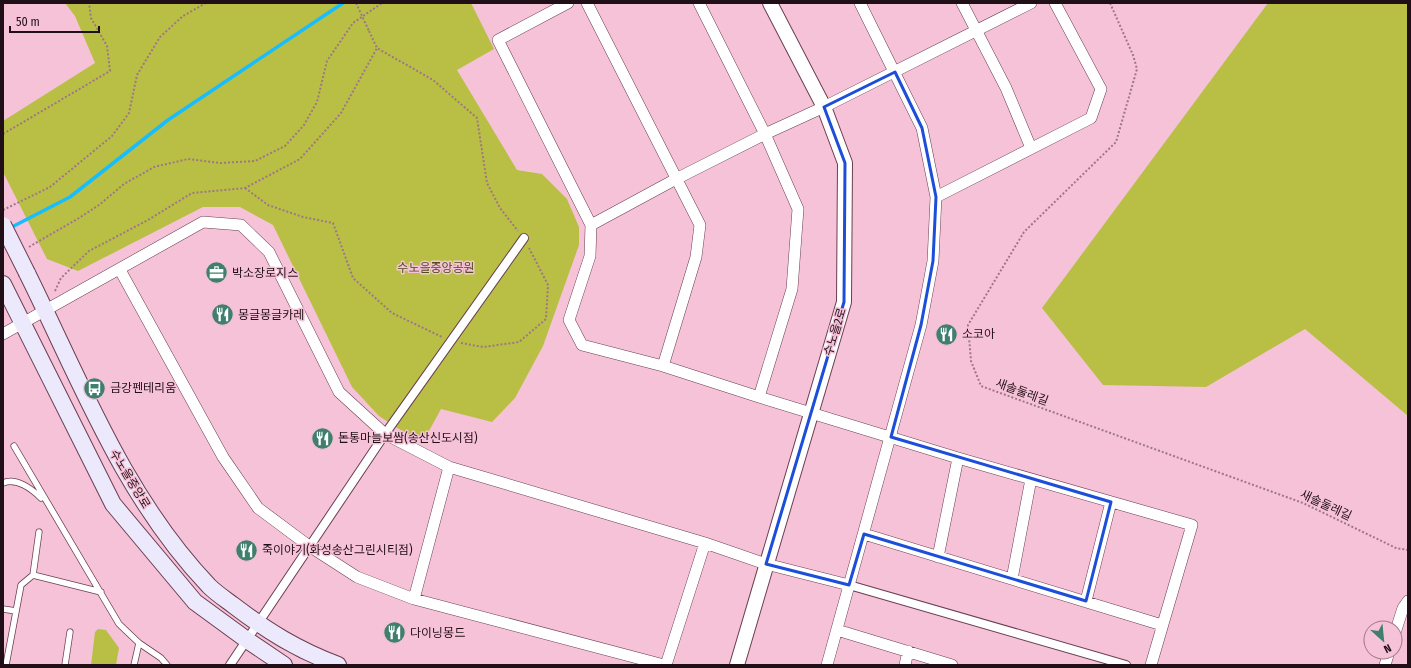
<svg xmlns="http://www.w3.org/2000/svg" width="1411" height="668" font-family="'Fira Sans Condensed','Noto Sans KR',sans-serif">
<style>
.green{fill:#b9bf45}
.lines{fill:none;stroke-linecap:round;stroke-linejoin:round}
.stream{stroke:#17bdfc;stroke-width:3.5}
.service-casing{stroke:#6a3f52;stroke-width:7}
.pedestrian-casing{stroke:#6a3f52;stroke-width:10}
.minor-casing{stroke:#6a3f52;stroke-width:12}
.tertiary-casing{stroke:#6a3f52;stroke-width:16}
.secondary-casing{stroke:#6a3f52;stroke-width:18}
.path{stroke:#9d7787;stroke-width:2;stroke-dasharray:2 2;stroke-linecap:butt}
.service{stroke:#fff;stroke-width:5.5}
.pedestrian{stroke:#fff;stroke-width:8}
.minor{stroke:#fff;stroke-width:11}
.tertiary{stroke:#fff;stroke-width:14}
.secondary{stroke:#ede9fc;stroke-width:16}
.secondary-bridge-casing{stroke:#6a3f52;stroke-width:18;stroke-linecap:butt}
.path-bridge{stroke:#9d7787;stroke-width:2;stroke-dasharray:2 2;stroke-linecap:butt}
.secondary-bridge{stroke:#ede9fc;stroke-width:16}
.marked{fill:none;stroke:#1d4ed8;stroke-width:3;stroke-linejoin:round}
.labels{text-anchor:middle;stroke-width:3;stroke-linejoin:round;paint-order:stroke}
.park-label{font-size:12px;fill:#4c4f1c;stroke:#f6c2d7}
.poi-label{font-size:12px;fill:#210f17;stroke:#f6c2d7;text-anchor:start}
.street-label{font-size:12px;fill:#210f17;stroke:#f6c2d7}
</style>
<rect width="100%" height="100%" fill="#f6c2d7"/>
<path class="green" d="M65 3H471L494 49 457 70 517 170 542 174 567 199 579 227V245L543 346 515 398 492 422 441 409 424 440 410 436 379 416 352 387 273 225 240 207H203L78 271 47 259 3 172V121L95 63 75 16Z
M1268 3H1408V416L1305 329 1206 387 1103 385 1042 308Z
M98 629 106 630 119 648 116 665H91L95 632Z"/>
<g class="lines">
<path class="stream" d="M10 228 70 197 168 120 343 3"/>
<defs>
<path id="service" d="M14 446 119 624 139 643 161 658 167 665
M3 483C16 477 32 489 41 498
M33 575 101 592
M3 609 16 611
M6 665 21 585 33 575 39 532
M65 665 70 632
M134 665 139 643"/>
<path id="pedestrian" d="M849 585 1126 665
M230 665 385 434 524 238"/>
<path id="minor" d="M568 3 498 40 591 225 590 256 569 320 582 345 663 366 759 397 958 458 1192 525 1151 665
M587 3 700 225 696 257 663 366
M699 3 765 134 798 209 792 289 759 397
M962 3 1006 88 1031 148
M936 197 1091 118 1101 89 1055 3
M591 225 676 179 765 134 824 107 1031 3
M120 270 223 457 258 508 309 546 357 577 414 599 664 665
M3 334 203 222 241 225 269 252 339 392 385 434 449 467 705 543 766 564 849 585
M864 534 1162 625
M938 557 958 458
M1012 579 1031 479
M414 599 449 467
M1086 601 1111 502
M837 630 952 665
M1395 633 1403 608 1408 601
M666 665 705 543
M827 665 921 325 933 261 936 197 922 128 860 3
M905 665 908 651
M1385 665 1389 652"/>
<path id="tertiary" d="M737 665 844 302 845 163 824 107 770 3"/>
<path id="secondary" d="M27 273C81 382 124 497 209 586 216 593 225 599 233 605 267 631 298 650 338 665
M3 284 113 504 195 602 247 640 284 665"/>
</defs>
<use href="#service" class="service-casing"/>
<use href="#pedestrian" class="pedestrian-casing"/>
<use href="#minor" class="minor-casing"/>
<use href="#tertiary" class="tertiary-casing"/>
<use href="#secondary" class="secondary-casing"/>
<path class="path" d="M1110 3 1133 55 1137 69 1116 142 1024 232 968 325 971 361 981 386 1303 503 1396 548 1408 550
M369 31 377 48 433 80 477 118 487 183 500 208 518 231
M3 134 110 71 107 46 91 18 89 3
M245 188 268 205 303 217 333 223 353 278 392 313 442 337
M3 210 50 187 112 136 129 113 137 75 160 37 183 16 206 3
M29 247 79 218 99 205 124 184 154 167 188 159 221 163 255 161 285 146 304 125 317 102 327 61 353 23 382 3
M55 291 61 278 89 251 148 220 192 193 245 188 300 159 341 113 377 48
M461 343 483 347 519 342 546 319 548 285 529 248"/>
<use href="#service" class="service"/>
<use href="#pedestrian" class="pedestrian"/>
<use href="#minor" class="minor"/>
<use href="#tertiary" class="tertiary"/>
<use href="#secondary" class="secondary"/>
<defs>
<path id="secondary-bridge" d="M3 225 27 273"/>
</defs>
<use href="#secondary-bridge" class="secondary-bridge-casing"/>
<path class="path-bridge" d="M356 3 369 31"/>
<use href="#secondary-bridge" class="secondary-bridge"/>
</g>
<path class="marked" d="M895 72 922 128 936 197 933 261 921 325 891 437 1111 502 1086 601 864 534 849 585 766 564 844 302 845 163 824 107Z"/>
<defs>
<symbol id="office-disc" viewBox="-11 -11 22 22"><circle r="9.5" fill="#407f6d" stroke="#f6c2d7"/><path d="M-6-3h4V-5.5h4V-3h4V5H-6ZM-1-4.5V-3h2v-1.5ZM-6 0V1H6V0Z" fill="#fff"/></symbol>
<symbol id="restaurant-disc" viewBox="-11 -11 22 22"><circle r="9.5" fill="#407f6d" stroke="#f6c2d7"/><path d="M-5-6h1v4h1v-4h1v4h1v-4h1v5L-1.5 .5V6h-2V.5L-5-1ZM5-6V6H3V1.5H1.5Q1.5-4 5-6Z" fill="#fff"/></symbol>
<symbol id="bus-disc" viewBox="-11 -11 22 22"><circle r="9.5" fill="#407f6d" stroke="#f6c2d7"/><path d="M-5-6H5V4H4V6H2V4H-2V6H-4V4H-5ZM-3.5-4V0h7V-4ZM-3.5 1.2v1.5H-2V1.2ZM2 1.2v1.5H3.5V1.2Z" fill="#fff"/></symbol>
</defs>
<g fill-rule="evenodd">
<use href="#office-disc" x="204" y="260" width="25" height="25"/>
<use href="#restaurant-disc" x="210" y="302" width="25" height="25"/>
<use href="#restaurant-disc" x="934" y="322" width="25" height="25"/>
<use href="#bus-disc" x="82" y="376" width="25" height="25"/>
<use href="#restaurant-disc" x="310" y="426" width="25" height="25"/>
<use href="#restaurant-disc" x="234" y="538" width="25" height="25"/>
<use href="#restaurant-disc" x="382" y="620" width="25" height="25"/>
</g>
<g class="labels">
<g class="park-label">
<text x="436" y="272">수노을중앙공원</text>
</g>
<g class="poi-label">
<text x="232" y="277">박소장로지스</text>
<text x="238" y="319">몽글몽글카레</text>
<text x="962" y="338">소코아</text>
<text x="110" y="392">금강펜테리움</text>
<text x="338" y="442">돈통마늘보쌈(송산신도시점)</text>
<text x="262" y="554">죽이야기(화성송산그린시티점)</text>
<text x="410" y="637">다이닝몽드</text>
</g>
<g class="street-label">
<text transform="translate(835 332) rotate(-73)" y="4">수노을2로</text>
<text transform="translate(1022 392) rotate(20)" y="4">새솔둘레길</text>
<text transform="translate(130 479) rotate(59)" y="4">수노을중앙로</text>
<text transform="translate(1326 505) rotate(25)" y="4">새솔둘레길</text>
</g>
</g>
<rect width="1411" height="668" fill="none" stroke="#210f17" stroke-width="8"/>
<g transform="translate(1383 640) rotate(153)"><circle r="19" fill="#f6c2d7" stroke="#a17a8a"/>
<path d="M0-3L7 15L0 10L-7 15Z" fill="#407f6d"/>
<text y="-6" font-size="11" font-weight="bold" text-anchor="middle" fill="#210f17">N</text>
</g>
<path d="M10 26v6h89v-6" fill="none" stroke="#210f17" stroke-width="2"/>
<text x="16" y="26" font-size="12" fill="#210f17" stroke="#f6c2d7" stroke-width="3" paint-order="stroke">50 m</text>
</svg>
